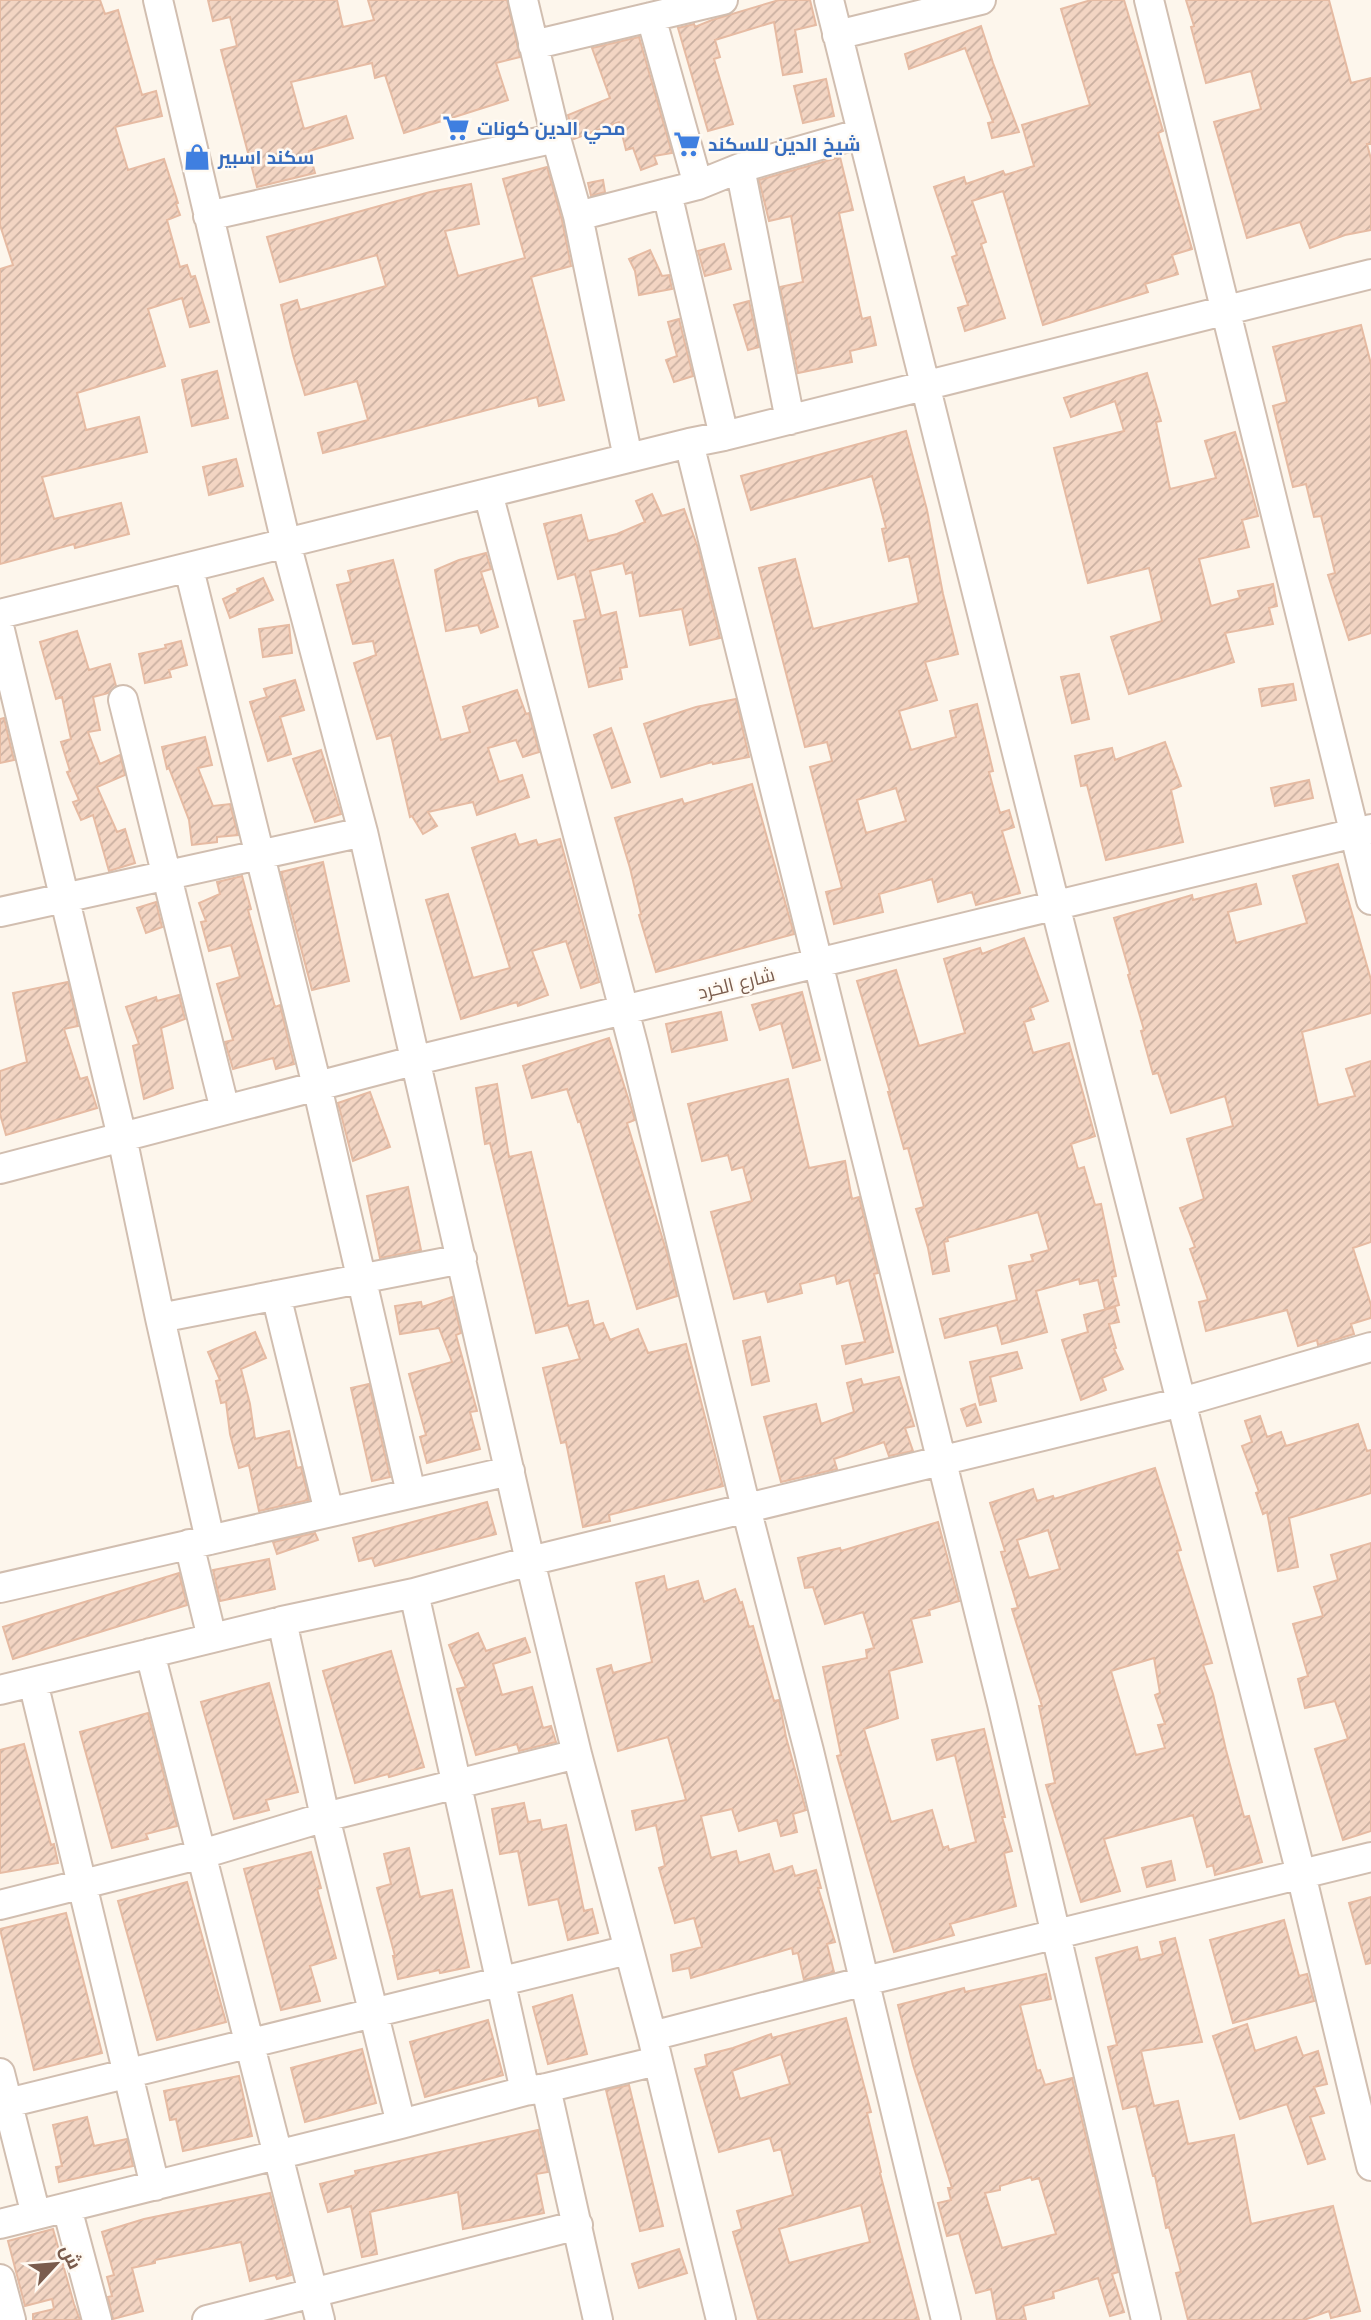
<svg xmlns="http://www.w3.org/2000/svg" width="1371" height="2320" font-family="Helvetica,Cairo,sans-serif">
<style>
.building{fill:url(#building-hatch);stroke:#e6bba3;stroke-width:2;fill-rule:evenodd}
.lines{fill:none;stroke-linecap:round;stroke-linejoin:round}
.minor-casing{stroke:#d1beb0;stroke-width:32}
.minor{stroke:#fff;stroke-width:28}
.labels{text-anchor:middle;stroke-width:5;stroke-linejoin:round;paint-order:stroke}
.shop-label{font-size:19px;font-weight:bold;fill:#366cbe;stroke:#fffaf3;text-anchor:start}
.street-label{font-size:19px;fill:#7a5c4d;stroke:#fffaf3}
</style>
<defs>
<pattern id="building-hatch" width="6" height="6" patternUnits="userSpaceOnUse" patternTransform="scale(1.75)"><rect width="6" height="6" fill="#f3d5c3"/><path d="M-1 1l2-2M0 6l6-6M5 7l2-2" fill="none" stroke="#cab0a1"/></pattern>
</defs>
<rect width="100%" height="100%" fill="#fdf6ec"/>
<path class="building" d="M0 0H100L105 14 118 10 142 95 156 91 162 116 115 127 128 170 164 159 178 203 176 204 180 215 167 220 180 267 187 265 191 277 195 276 209 322 190 327 182 298 148 309 165 366 77 393 86 430 139 417 147 452 42 477 54 519 121 503 129 534 75 548 74 544 0 564V269L13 265 0 225Z
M208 0H337L343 27 374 20 368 0H507L520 57 496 63 508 100 404 133 385 75 375 78 372 63 291 82 304 129 346 116 353 138 309 151 315 173 257 187 221 50 237 46 230 17 213 21Z
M779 0H810L816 25 795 30 802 72 783 75 774 22 715 40 720 57 714 59 733 124 708 131 678 28 694 24 695 27 712 20Z
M1091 0H1124L1163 131 1158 133 1192 249 1172 255 1178 274 1145 284 1148 292 1043 325 1003 191 972 201 986 242 981 244 1005 318 965 331 958 308 968 305 952 257 957 255 934 187 964 177 966 184 1003 171 1005 175 1034 166 1022 125 1090 105 1061 9Z
M1186 0H1329L1351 83 1371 78V144H1367L1371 159V230L1345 235 1310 248 1300 222 1247 238 1214 122 1261 109 1251 71 1206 83 1191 27 1194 26Z
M981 26 993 63 1019 132 992 138 988 123 993 122 965 48 909 69 905 54Z
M639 37 672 153 654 156 657 164 641 170 633 148 626 150 619 122 574 139 568 115 610 98 592 48Z
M826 79 834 116 803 123 794 86Z
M840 157 853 210 839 213 862 319 870 317 876 345 850 351 852 362 798 373 780 287 803 282 791 216 769 221 759 180Z
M547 167 562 220 571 266 531 277 564 400 539 406 537 397 323 453 318 433 368 420 357 381 305 395 293 355 281 305 297 300 300 310 386 286 377 255 280 282 267 237 430 192 471 184 479 224 445 231 458 276 525 258 503 179Z
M603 180 605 192 591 196 588 183Z
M724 244 731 269 705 276 698 251Z
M650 250 662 276 669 275 672 289 639 295 635 271 629 259Z
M749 301 759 347 748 350 734 305Z
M679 319 693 376 674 382 666 360 677 356 668 322Z
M1361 325 1371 364V633L1349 640 1328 575 1335 573 1321 516 1314 517 1306 484 1293 487 1273 406 1287 402 1273 347Z
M217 371 228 418 192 426 182 380Z
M1147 373 1161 421 1156 422 1170 489 1216 478 1205 441 1235 432 1245 467 1258 516 1242 520 1249 547 1199 559 1211 606 1240 598 1238 591 1273 584 1277 606 1269 608 1273 624 1225 633 1234 662 1129 694 1111 637 1162 621 1149 568 1088 583 1054 448 1124 431 1115 401 1071 417 1064 398Z
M906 431 927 510 943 594 958 654 925 662 937 700 899 711 911 750 956 737 950 711 977 704 993 771 989 772 1000 813 1009 810 1014 827 1002 831 1020 893 976 905 972 892 938 902 932 879 879 894 883 912 834 924 826 892 842 888 810 767 832 761 827 742 805 747 759 568 795 559 813 629 919 603 909 556 889 561 882 529 886 528 872 476 751 510 741 476ZM896 788 906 821 866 833 857 800Z
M236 459 243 486 209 495 203 467Z
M652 494 662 516 684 509 698 548 720 638 690 645 682 609 640 616 632 572 626 574 623 563 590 571 601 616 616 612 627 667 620 668 622 679 589 687 574 621 586 619 575 574 558 579 544 524 581 515 588 541 617 534 645 522 636 501Z
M486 553 491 569 481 572 498 627 481 633 478 625 446 631 435 570 459 560Z
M393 560 441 740 470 732 463 707 517 690 526 714 529 713 539 752 523 757 516 740 488 748 499 782 522 775 529 797 477 815 473 802 428 812 437 826 423 834 412 816 410 817 391 735 377 739 354 663 376 655 373 641 353 644 337 585 351 582 348 571Z
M263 578 273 600 230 618 223 599 238 592 237 589Z
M289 625 292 653 263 657 259 629Z
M77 631 89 670 110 664 116 686 108 693 93 697 100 730 88 732 100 764 120 755 125 775 97 787 117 832 125 829 135 863 109 871 93 815 81 820 73 802 79 800 67 772 70 771 61 742 71 739 62 697 56 699 40 642Z
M181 641 187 665 169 670 171 677 145 683 139 654 166 648 165 645Z
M1079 674 1089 719 1072 723 1061 677Z
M295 680 304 710 280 717 291 754 268 761 250 702 267 697 264 689Z
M1293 684 1296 700 1262 706 1259 689Z
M736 699 749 757 713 764 712 762 661 777 644 724 696 707Z
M4 718 14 760 0 763V719Z
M611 728 630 782 612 788 594 735Z
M205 737 212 765 198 768 213 806 230 804 238 835 217 837V842L192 845 189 820 169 768 167 769 162 747Z
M1165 742 1181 786 1171 790 1183 842 1106 860 1087 785 1081 786 1075 756 1112 748 1115 760Z
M321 750 341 814 315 822 293 759Z
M1309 780 1313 798 1275 806 1271 788Z
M752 784 794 934 656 972 639 915 641 914 630 868 615 818 682 799 684 804Z
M515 834 519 845 536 840 538 845 560 839 599 982 581 988 566 941 532 951 548 995 518 1006 517 1002 461 1019 426 900 448 894 473 978 510 968 472 848Z
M323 862 349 981 312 990 281 872Z
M1338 864 1371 980V1013L1302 1032 1318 1105 1355 1096 1346 1069 1371 1061V1242L1353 1248 1371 1305V1318L1351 1324 1354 1334 1318 1345 1317 1340 1298 1346 1287 1310 1206 1331 1199 1302 1208 1300 1190 1249 1195 1247 1180 1208 1204 1199 1187 1139 1233 1126 1225 1096 1171 1113 1158 1073 1153 1074 1141 1031 1144 1030 1128 975 1130 974 1114 918 1192 895 1193 900 1256 884 1261 904 1228 912 1236 943 1307 923 1293 876Z
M242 876 251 909 248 910 275 1007 280 1005 294 1064 276 1069 273 1058 233 1069 225 1042 233 1040 217 984 240 977 231 945 209 951 201 922 206 921 199 903 220 894 217 882Z
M156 902 162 927 146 933 137 908Z
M1024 938 1048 1001 1030 1008 1034 1019 1024 1022 1033 1053 1069 1043 1095 1136 1071 1144 1078 1169 1084 1167 1095 1205 1101 1204 1116 1276 1112 1277 1119 1305 1105 1309 1098 1280 1080 1284 1079 1279 1036 1291 1047 1332 1002 1344 997 1325 945 1338 940 1319 1017 1300 1009 1266 1033 1261 1031 1255 1049 1250 1038 1212 947 1238 948 1241 944 1242 949 1271 933 1274 928 1248 916 1209 924 1207 908 1148 904 1149 888 1092H890L857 981 896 970 919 1046 965 1033 944 959 980 948 982 954Z
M68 982 78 1026 64 1029 80 1079 87 1077 97 1108 6 1135 0 1114V1071L27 1062 13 993Z
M802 992 820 1060 793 1068 781 1023 760 1030 752 1005Z
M179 995 185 1019 161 1028 173 1088 144 1099 133 1046 139 1044 126 1007 156 997 157 1001Z
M721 1012 727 1040 672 1052 666 1024Z
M609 1038 635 1120 627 1123 667 1253 677 1296 637 1309 580 1121 578 1122 567 1089 532 1098 523 1066Z
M788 1079 809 1168 845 1161 852 1199 859 1197 878 1273 874 1274 893 1352 846 1364 842 1346 865 1342 849 1280 837 1284 835 1275 800 1284 802 1293 768 1302 765 1291 734 1299 711 1212 752 1201 743 1167 732 1170 728 1155 702 1161 688 1104Z
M497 1084 509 1157 531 1152 568 1306 588 1301 594 1326 603 1323 610 1340 638 1329 648 1353 686 1344 723 1486 609 1515 610 1521 583 1527 566 1442 561 1443 543 1368 580 1359 568 1325 536 1333 490 1143 485 1144 476 1088Z
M370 1092 390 1147 353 1161 338 1103Z
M408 1187 421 1250 380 1258 367 1196Z
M452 1297 461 1333 456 1335 477 1411 470 1412 480 1449 427 1463 420 1437 426 1435 409 1374 452 1362 439 1328 400 1334 395 1306 421 1302 422 1307Z
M1115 1307 1119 1322 1109 1324 1116 1348 1114 1349 1123 1369 1102 1378 1106 1390 1081 1400 1062 1340 1088 1332 1084 1315Z
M255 1332 266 1358 241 1369 250 1404 255 1439 289 1431 297 1468 301 1467 309 1500 259 1511 249 1465 239 1468 230 1434 226 1402 221 1403 216 1381 220 1380 208 1352Z
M760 1337 769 1381 752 1385 743 1341Z
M1017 1352 1022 1368 990 1377 996 1401 980 1405 970 1362Z
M899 1377 914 1426 905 1428 913 1451 889 1456 884 1442 834 1459 837 1469 781 1482 764 1417 816 1404 821 1424 854 1412 847 1383 861 1379 863 1385Z
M369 1384 390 1477 372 1481 351 1388Z
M975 1404 981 1422 967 1426 961 1409Z
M1260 1416 1267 1437 1281 1432 1286 1446 1358 1424 1367 1451 1371 1450V1493L1289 1518 1298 1567 1278 1571 1267 1512 1263 1514 1256 1493 1259 1492 1242 1446 1252 1442 1245 1421Z
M1155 1468 1181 1550 1177 1551 1212 1663 1203 1665 1213 1694 1226 1750 1244 1817 1249 1816 1262 1862 1215 1875 1213 1865 1207 1867 1193 1815 1104 1839 1120 1891 1081 1902 1046 1785 1055 1783 1039 1706H1042L1012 1609 1018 1608 1001 1552 1005 1551 990 1503 1033 1489 1037 1501 1053 1496 1054 1499ZM1048 1530 1060 1569 1029 1578 1017 1540ZM1154 1658 1160 1693 1155 1695 1165 1724 1158 1725 1165 1748 1136 1755 1111 1671Z
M487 1502 496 1534 375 1566 372 1558 359 1561 353 1538Z
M938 1522 959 1601 929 1610 930 1615 911 1619 922 1662 889 1671 898 1718 864 1729 891 1822 932 1810 943 1848 948 1846 949 1850 976 1842 955 1755 937 1760 932 1740 984 1729 1005 1817H1002L1012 1851 1004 1853 1016 1906 950 1924 954 1935 894 1952 837 1756 841 1755 823 1667 867 1658 866 1650 874 1648 863 1612 825 1624 813 1587 805 1588 798 1558 840 1548 841 1551Z
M315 1533 318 1540 277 1554 273 1542Z
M1371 1543V1831L1343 1840 1315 1749 1348 1739 1335 1701 1305 1708 1298 1679 1308 1676 1293 1624 1323 1616 1314 1587 1338 1580 1331 1555Z
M269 1559 275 1589 220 1601 213 1570Z
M179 1573 187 1605 13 1659 3 1627Z
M664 1576 667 1590 698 1581 704 1602 735 1589 740 1603 742 1602 749 1627 753 1626 774 1701 779 1700 786 1737 806 1810 793 1814 797 1832 781 1836 777 1820 739 1831 732 1809 701 1816 711 1858 736 1851 739 1863 769 1854 774 1872 792 1866 795 1876 816 1870 821 1888H818L835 1942 827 1944 834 1972 804 1980 798 1953 793 1954 792 1948 691 1978 689 1968 673 1971 671 1955 702 1947 694 1918 675 1923 659 1868 665 1866 656 1825 636 1830 632 1811 686 1800 668 1737 618 1751 597 1669 611 1665 613 1673 652 1662 636 1583Z
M478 1633 486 1651 525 1638 530 1652 493 1664 502 1695 532 1687 543 1728 551 1726 556 1742 519 1751 517 1744 476 1755 457 1689 466 1687 449 1645Z
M391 1651 424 1767 389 1777 388 1774 355 1783 323 1671Z
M269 1683 298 1792 266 1800 269 1810 234 1819 201 1702Z
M148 1713 177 1826 146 1834 148 1839 112 1848 80 1732Z
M24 1744 51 1845 54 1844 58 1863 0 1873V1750Z
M524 1803 528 1822 540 1820 542 1830 566 1825 584 1911 592 1909 598 1933 568 1940 558 1899 529 1905 518 1851 500 1854 492 1809Z
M409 1848 420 1897 452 1890 469 1967 440 1973 439 1970 398 1979 393 1956H395L377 1888 391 1884 384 1854Z
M311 1852 321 1888 317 1889 336 1958 310 1966 320 2001 281 2010 244 1869Z
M1171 1861 1175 1880 1147 1887 1142 1868Z
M187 1882 226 2022 157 2040 118 1901Z
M1371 1897V1963L1366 1964 1349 1903Z
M66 1913 102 2053 34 2070 0 1929Z
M1284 1920 1299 1976 1307 1974 1314 2001 1233 2023 1210 1940Z
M1175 1938 1202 2042 1141 2051 1154 2106 1178 2101 1188 2144 1234 2135 1251 2224 1333 2206 1360 2311 1331 2318 1329 2311 1304 2320H1188L1176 2273 1181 2272 1169 2227 1166 2228 1155 2176H1153L1136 2106 1123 2109 1108 2047 1117 2045 1096 1958 1137 1947 1140 1960 1163 1954 1160 1942Z
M1046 1974 1051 1999 1020 2005 1037 2071 1040 2070 1045 2085 1072 2078 1118 2272 1112 2274 1124 2312 1110 2316 1098 2278 1053 2292 1054 2298 1023 2306 1026 2320H997L991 2289 976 2293 959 2233 947 2236 938 2203 951 2200 948 2188H952L913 2065 898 2005 964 1988 965 1992ZM1031 2177 1032 2180 1039 2178 1056 2234 1002 2248 985 2193 1000 2190V2186Z
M572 1995 587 2054 548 2064 533 2007Z
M846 2018 871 2112 867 2113 881 2172 880 2173 919 2320H758L733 2232 742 2229 737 2211 793 2195 781 2149 774 2151 770 2138 719 2152 695 2069 707 2066 705 2055 733 2048 771 2034 772 2038ZM781 2054 790 2084 740 2099 732 2071ZM861 2205 870 2242 789 2263 779 2229Z
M488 2020 503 2075 425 2097 410 2042Z
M1247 2024 1255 2051 1296 2037 1303 2056 1318 2051 1327 2084 1314 2087 1324 2113 1310 2117 1325 2159 1308 2164 1287 2104 1240 2119 1213 2036Z
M362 2049 376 2103 305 2122 291 2068Z
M239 2076 252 2136 183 2151 176 2119 170 2120 164 2091Z
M629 2085 663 2226 640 2231 606 2090Z
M87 2117 94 2146 127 2139 133 2166 59 2182 56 2167 62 2166 53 2125Z
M538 2130 548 2172 536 2174 544 2213 463 2229 458 2192 370 2212 377 2254 362 2257 351 2206 328 2212 320 2184 356 2175 355 2171Z
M270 2193 291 2275 277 2279 275 2275 250 2281 241 2242 155 2260V2263L132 2268 143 2311 113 2319 108 2297 112 2296 107 2277 114 2275 102 2232 144 2219Z
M53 2229 74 2304 80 2320H33V2314L54 2309 52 2299 25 2306 8 2241Z
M679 2249 687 2273 639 2288 632 2264Z"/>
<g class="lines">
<defs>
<path id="minor" d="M158 0 286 543 363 832 530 1561 577 1754 652 2036 721 2320
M523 0 556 138 578 216 628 458
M829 0 1055 905 1301 1874 1371 2166
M1149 0 1371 900
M651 17 698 185
M837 35 981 0
M533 45 723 0
M740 168 790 420
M667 193 724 436
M208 216 556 138
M578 216 698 185 740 168 862 133
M689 443 1002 1704 1146 2320
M488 493 634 1048 746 1508 809 1751 946 2320
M189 569 317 1086 411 1493
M0 614 689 443 724 436 1371 274
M0 630 122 1137 160 1318 210 1540
M123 700 225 1110
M0 912 363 832
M0 1169 417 1060 1371 829
M276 1295 329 1512
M160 1318 462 1259
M189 1544 212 1638
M0 1588 510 1471
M414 1593 525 2091
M282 1621 325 1817 401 2124
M150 1653 320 2320
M33 1682 155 2186
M0 1690 282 1621 414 1593 530 1561 1182 1402 1371 1347
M0 1905 202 1854 325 1817 577 1754
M652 2036 865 1981 1371 1857
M0 2073 36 2215
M546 2088 598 2320
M0 2105 628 1950
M67 2208 97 2320
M0 2224 401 2124 525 2091 546 2088 657 2061
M0 2279 11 2320
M207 2320 578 2225"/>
</defs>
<use href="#minor" class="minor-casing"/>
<use href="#minor" class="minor"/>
</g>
<defs>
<symbol id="supermarket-bare" viewBox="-9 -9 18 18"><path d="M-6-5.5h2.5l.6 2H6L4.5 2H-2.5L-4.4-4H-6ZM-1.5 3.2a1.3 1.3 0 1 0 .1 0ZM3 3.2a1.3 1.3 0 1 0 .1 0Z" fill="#3f7fe0" stroke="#fffaf3" stroke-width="2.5" paint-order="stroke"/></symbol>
<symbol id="shop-bare" viewBox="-9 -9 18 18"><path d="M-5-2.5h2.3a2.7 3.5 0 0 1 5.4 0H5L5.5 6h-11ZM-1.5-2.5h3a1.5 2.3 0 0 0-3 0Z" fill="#3f7fe0" stroke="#fffaf3" stroke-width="2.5" paint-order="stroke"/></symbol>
</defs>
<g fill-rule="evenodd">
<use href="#supermarket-bare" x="437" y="109" width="38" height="38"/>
<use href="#supermarket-bare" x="668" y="125" width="38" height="38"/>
<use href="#shop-bare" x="178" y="138" width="38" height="38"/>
</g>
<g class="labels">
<g class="shop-label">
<text x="477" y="135">محي الدين كونات</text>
<text x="708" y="151">شيخ الدين للسكند</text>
<text x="218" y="164">سكند اسبير</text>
</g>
<g class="street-label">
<text transform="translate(736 983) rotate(-14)" y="7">شارع الخرد</text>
</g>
</g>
<g transform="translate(56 2264) rotate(64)" stroke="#fffaf3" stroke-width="5" paint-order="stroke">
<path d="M0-5L12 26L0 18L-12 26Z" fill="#7a5c4d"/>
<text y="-10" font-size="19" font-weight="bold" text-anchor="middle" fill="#7a5c4d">ش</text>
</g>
</svg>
